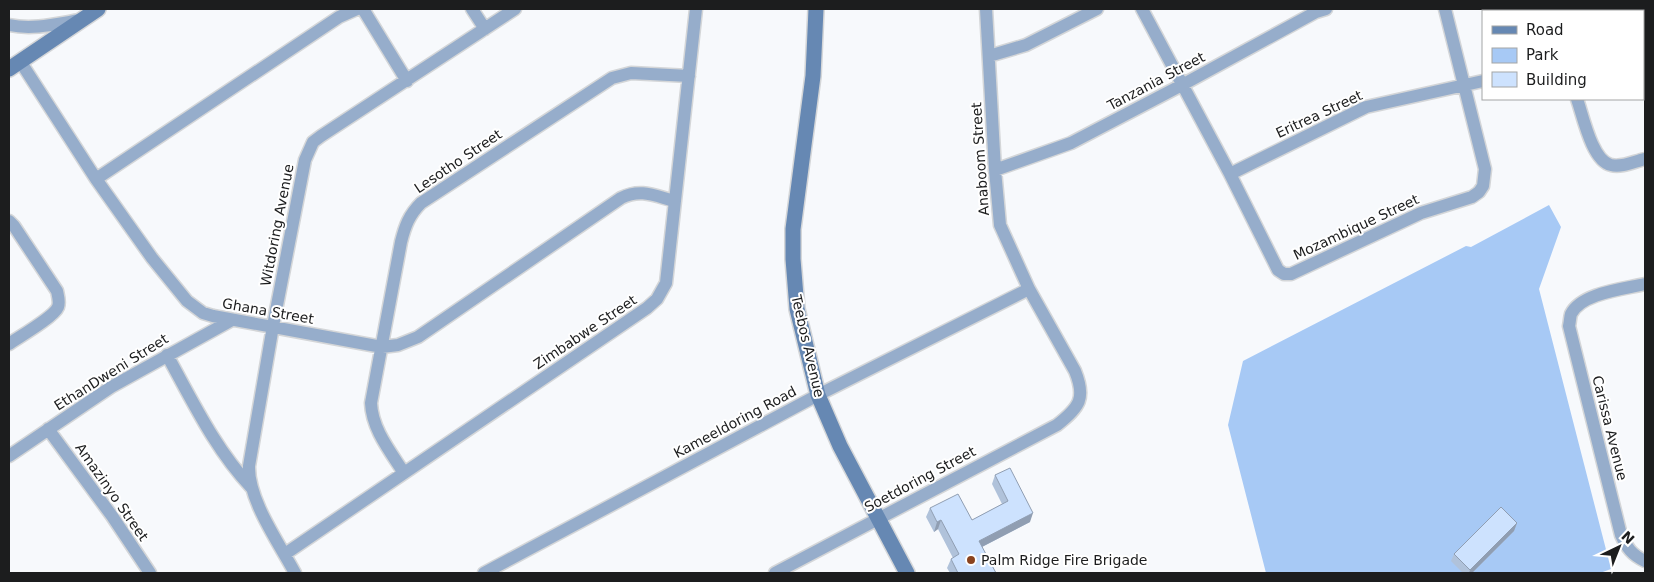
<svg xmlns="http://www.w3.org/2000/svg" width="1654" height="582" font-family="'DejaVu Sans',sans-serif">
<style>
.park{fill:#a7c9f5}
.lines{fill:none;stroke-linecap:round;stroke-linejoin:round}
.street-casing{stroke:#d4d6d8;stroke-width:15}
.secondary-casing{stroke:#d4d6d8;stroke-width:18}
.street{stroke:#96adcb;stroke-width:12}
.secondary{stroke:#6688b3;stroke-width:15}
.wall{fill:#b0c2da}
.shaded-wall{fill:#909eb2}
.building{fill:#cde2fe;stroke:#909eb2}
.poi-dot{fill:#8a431f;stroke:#fff;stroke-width:2}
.labels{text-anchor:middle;stroke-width:4;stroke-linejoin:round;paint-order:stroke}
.street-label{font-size:14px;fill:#1c1d1e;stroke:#fff}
.poi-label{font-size:14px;fill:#1c1d1e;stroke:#fff;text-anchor:start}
</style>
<rect width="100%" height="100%" fill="#f7f9fc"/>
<path class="park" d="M1549 205 1561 227 1539 289 1611 569 1600 573H1266L1228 425 1243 361 1466 246 1471 247Z"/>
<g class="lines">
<defs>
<path id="street" d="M363 9 407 81
M472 9 485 29
M1142 9 1230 174 1278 270 1284 274H1291L1421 213 1472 197 1479 192 1483 186 1485 169 1445 9
M1552 9 1553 11
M9 25C33 30 56 24 80 20
M1643 44 1645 43
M989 56 1026 45 1097 9
M20 61 96 179 152 258 187 301 203 313 213 316 382 347 398 345 418 337 621 198C641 188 655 196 675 201
M1577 99C1583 116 1592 161 1611 165 1622 168 1635 161 1645 159
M995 170 1071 143 1182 85 1316 12 1326 9
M1230 174 1366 107 1483 81
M96 179 339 17 357 9
M9 221 14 226 57 291C58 296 60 302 58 307 54 317 19 337 9 344
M1645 284C1624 289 1581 293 1571 314 1570 317 1570 322 1569 326L1621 535C1627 548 1632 555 1645 561
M167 355C192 400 215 449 251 487
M48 429 112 516 150 573
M9 456 111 387 232 320
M404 473C390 451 372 429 371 403L401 242C405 226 409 215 421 203L612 78 631 73 689 76
M285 554 647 308 657 299 666 283 696 9
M295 573C279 543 248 500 249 466L273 326 305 160 313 142 321 136 515 9
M484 573 818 395 1029 289
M775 573 1057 425C1080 407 1086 398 1075 371L1029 289 1000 225 995 170 986 9"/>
<path id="secondary" d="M816 9 813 76 793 229V259L797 309 818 395 840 446 907 573
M9 69 98 9"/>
</defs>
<use href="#street" class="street-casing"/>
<use href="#secondary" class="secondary-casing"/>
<use href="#street" class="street"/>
<use href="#secondary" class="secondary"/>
</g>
<path class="wall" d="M995 475 1030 522 982 547 996 573H950L947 568 951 559 953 558 938 529 934 532 926 517 930 508 972 520 1002 504 992 484Z
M1517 523 1514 531 1472 573H1463L1451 561 1454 554Z"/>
<path class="shaded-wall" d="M1033 513 1030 522 976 550 979 541Z
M941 520 938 529 934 532 937 522Z
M1517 523 1514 531 1472 573H1469L1470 570Z"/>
<path class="building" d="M1010 468 1033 513 979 541 996 573H958L951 559 959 554 941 520 937 522 930 508 958 494 972 520 1008 501 995 475Z
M1501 507 1517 523 1470 570 1454 554Z"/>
<circle class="poi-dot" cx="971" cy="560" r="5"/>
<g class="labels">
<g class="street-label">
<text transform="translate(1156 81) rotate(-28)" y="5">Tanzania Street</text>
<text transform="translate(1319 114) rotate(-25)" y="5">Eritrea Street</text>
<text transform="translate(980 159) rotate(-94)" y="5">Anaboom Street</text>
<text transform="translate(458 161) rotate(-34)" y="5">Lesotho Street</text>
<text transform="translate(277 225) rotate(-79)" y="5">Witdoring Avenue</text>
<text transform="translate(1356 227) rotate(-25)" y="5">Mozambique Street</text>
<text transform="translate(268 311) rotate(10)" y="5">Ghana Street</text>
<text transform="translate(585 332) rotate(-34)" y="5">Zimbabwe Street</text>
<text transform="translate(808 346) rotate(77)" y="5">Teebos Avenue</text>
<text transform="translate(111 372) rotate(-32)" y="5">EthanDweni Street</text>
<text transform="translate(735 422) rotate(-28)" y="5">Kameeldoring Road</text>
<text transform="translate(1610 428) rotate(76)" y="5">Carissa Avenue</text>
<text transform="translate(920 479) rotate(-28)" y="5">Soetdoring Street</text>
<text transform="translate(112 492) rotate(55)" y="5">Amazinyo Street</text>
</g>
<g class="poi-label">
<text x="981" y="565">Palm Ridge Fire Brigade</text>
</g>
</g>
<rect width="1654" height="582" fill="none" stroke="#1c1d1e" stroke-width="20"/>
<rect x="1482" y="10" width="162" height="90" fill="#ffffff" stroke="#a4a5a5"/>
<rect x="1492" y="26" width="25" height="8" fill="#6688b3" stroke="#a4a5a5"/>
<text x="1526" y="35" font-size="15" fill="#1c1d1e">Road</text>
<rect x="1492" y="48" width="25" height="15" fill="#a7c9f5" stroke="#a4a5a5"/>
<text x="1526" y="60" font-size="15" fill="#1c1d1e">Park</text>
<rect x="1492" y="72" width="25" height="15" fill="#cde2fe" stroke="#a4a5a5"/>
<text x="1526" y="85" font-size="15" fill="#1c1d1e">Building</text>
<g transform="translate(1619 547) rotate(43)" stroke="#ffffff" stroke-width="4" paint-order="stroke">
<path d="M0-4L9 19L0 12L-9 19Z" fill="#1c1d1e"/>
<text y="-8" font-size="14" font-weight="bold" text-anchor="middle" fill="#1c1d1e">N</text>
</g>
</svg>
